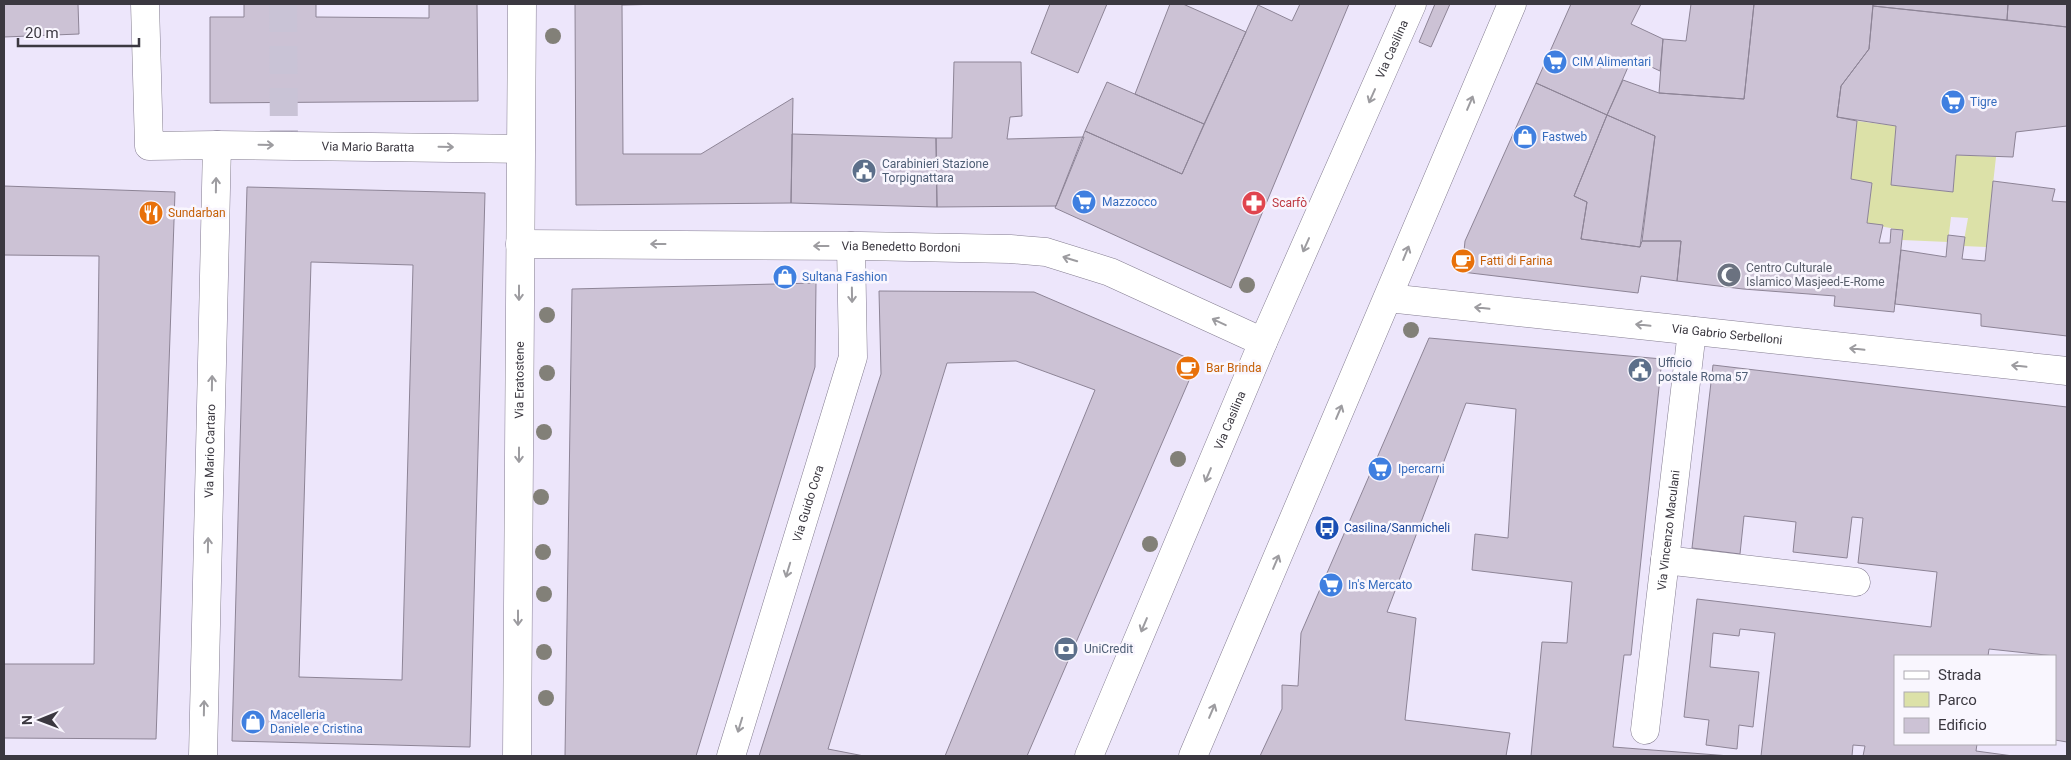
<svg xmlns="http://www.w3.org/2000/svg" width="2071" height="760" font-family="Roboto,sans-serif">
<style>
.green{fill:#dce1a8}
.building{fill:#ccc2d5;stroke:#8d8496;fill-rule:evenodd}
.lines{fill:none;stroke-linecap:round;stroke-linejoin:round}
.minor-tunnel{stroke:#c9c3d6;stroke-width:28;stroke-dasharray:28 14;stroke-linecap:butt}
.minor-casing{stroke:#847d90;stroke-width:29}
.major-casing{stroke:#847d90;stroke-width:29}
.minor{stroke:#fff;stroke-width:28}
.major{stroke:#fff;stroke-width:28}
.tree{fill:#828078}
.oneway{stroke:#9d9ca0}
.labels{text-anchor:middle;stroke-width:5;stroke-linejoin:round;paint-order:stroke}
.street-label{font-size:12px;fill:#3b3840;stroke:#f9f6fe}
.shop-label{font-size:12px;fill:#366cbe;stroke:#f9f6fe;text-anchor:start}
.service-label{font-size:12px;fill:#4e5e75;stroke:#f9f6fe;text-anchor:start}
.health-label{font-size:12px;fill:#be3a42;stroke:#f9f6fe;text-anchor:start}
.food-label{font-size:12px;fill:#c56008;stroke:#f9f6fe;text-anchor:start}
.worship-label{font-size:12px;fill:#5b616d;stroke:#f9f6fe;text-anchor:start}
.transit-label{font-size:12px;fill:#164399;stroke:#f9f6fe;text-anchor:start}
</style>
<rect width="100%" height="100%" fill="#ede6fb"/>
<path class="green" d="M1857 121 1896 126 1891 185 1953 192 1956 155 1996 157 1986 247 1963 246 1968 218 1951 217 1948 242 1902 240 1903 230C1890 229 1879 225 1867 223L1872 183 1851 179Z"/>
<path class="building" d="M4 4H78L79 34 4 37Z
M244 4H316V17L429 18V4H477L478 101 210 103V17H244Z
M575 4H665L622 5 623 154H701L793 98 791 203 576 205Z
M1050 4H1107L1078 73 1031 53Z
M1170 4H1183L1246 32 1204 124 1135 94Z
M1300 4H1349L1231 288 1055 208 1085 131 1182 174 1258 5 1292 21Z
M1435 4H1450L1431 47 1419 42Z
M1571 4H1641L1631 24 1663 39 1660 71 1632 58 1607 115 1536 83Z
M1691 4H1754L1744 99 1659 93 1663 39 1686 41Z
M1754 4H1873L1869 49 1841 86 1837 117 1857 121 1851 179 1872 183 1867 223 1883 225 1879 243H1890L1891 229 1903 230 1894 312 1834 306 1835 296 1743 289 1677 281 1681 241H1642L1655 136 1607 115 1623 80 1659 93 1744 99Z
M1873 4H2008L2007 20 1873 6Z
M2008 4H2067V27L2007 20Z
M1873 6 2067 27V126L2016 132 2013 157 1956 155 1953 192 1891 185 1896 126 1837 117 1841 86 1869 49Z
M954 62H1021L1022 116 1010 117 1007 139 1084 137 1056 206 937 207 936 138H952Z
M1107 82 1204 124 1182 174 1085 131Z
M1536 83 1607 115 1574 196 1587 202 1581 239 1640 247 1642 241H1681L1677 281 1641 276 1638 293 1462 272 1465 241Z
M1607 115 1655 136 1640 247 1581 239 1587 202 1574 196Z
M792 134 936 138 937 207 791 203Z
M1993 181 2055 189 2052 201 2067 202V336L1981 326V314L1895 304 1901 250 1946 257 1948 235 1965 237 1962 259 1985 261Z
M4 186 175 192 156 739 4 738V664H94L99 256 4 255Z
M247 187 485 193 470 747 232 741ZM311 262 413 265 402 680 299 677Z
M816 283 815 367 696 756H565L572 289Z
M879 291 1034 292 1197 362 1027 756H945L1095 390 1016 361 947 363 828 749 864 756H759L881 374Z
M1429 338 1662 359 1631 655H1624L1613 747 1730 756H1531L1542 642 1567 643 1572 582 1472 570 1475 534 1508 538 1516 409 1466 403 1387 612 1416 618 1405 720 1510 733 1506 756H1260L1282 709V685L1298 686 1301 633Z
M1713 365 2067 407V742L2055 740V656L1989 649 1988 656H1895V744H1977L1976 751 2013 756H1863L1865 746 1853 745 1852 756H1761L1775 633 1740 629 1739 636 1713 633 1710 667 1759 672 1753 727 1739 725 1737 749 1706 745 1709 720 1684 717 1697 599 1931 627 1937 572 1858 563 1863 518 1852 517 1847 558 1793 552 1796 522 1744 516 1740 554 1692 548Z"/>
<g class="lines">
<path class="minor-tunnel" d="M283 4 284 146"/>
<defs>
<g id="minor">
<path id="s1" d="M145 4 149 146 217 145 520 149"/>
<path id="s2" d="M520 244 861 246 1010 249 1046 252 1110 272 1263 342"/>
<path id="s3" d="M1388 298 2067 371"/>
<path d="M1665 560 1856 582"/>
<path id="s4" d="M1645 730 1692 331"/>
<path id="s5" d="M203 756 217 145"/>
<path id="s6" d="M517 756 522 4"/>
<path id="s7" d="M731 756 853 357 851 246"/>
</g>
<g id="major">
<path id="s8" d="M1089 756 1263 342 1412 4"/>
<path d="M1193 756 1512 4"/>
</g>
</defs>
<use href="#minor" class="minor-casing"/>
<use href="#major" class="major-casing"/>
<use href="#minor" class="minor"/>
<use href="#major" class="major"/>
</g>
<g class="tree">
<circle cx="553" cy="36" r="8"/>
<circle cx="1247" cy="285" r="8"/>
<circle cx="547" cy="315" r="8"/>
<circle cx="1411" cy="330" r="8"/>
<circle cx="547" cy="373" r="8"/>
<circle cx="544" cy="432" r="8"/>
<circle cx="1178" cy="459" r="8"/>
<circle cx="541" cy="497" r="8"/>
<circle cx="1150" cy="544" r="8"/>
<circle cx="543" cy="552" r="8"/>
<circle cx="544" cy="594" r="8"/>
<circle cx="544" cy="652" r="8"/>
<circle cx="546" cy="698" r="8"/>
</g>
<defs><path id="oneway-shaft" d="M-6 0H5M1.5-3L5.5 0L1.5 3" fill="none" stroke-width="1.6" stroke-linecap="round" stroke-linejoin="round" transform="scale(1.25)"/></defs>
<g class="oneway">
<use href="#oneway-shaft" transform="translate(1372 96) rotate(114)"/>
<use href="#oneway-shaft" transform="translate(1470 103) rotate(-67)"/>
<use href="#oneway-shaft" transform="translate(266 145) rotate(1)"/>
<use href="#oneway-shaft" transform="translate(446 147) rotate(1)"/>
<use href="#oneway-shaft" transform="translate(216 185) rotate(-89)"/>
<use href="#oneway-shaft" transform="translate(658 244) rotate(-180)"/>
<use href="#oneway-shaft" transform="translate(1306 245) rotate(114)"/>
<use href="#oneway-shaft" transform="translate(821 246) rotate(-180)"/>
<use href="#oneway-shaft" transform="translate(1406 253) rotate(-68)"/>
<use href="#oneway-shaft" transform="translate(1070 259) rotate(-163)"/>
<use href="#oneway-shaft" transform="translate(519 293) rotate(90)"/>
<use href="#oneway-shaft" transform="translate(852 295) rotate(89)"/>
<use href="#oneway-shaft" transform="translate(1482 308) rotate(-174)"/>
<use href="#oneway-shaft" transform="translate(1219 322) rotate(-155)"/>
<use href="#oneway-shaft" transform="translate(1643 325) rotate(-174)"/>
<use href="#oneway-shaft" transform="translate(1857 349) rotate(-174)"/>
<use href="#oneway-shaft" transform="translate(2019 366) rotate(-174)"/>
<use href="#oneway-shaft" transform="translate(212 383) rotate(-89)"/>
<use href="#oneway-shaft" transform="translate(1339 412) rotate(-67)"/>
<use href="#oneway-shaft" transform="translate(519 455) rotate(90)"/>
<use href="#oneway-shaft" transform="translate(1208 475) rotate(113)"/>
<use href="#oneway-shaft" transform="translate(208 545) rotate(-89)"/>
<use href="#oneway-shaft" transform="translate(1276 562) rotate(-67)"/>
<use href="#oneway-shaft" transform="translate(788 570) rotate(107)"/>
<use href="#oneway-shaft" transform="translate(518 618) rotate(90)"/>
<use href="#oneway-shaft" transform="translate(1144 625) rotate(113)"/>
<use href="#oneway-shaft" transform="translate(204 708) rotate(-89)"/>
<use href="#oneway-shaft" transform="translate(1212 711) rotate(-67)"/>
<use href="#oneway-shaft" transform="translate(740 725) rotate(107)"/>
</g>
<defs>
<symbol id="supermarket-disc" viewBox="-11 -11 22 22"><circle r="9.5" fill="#3f7fe0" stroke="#f9f6fe"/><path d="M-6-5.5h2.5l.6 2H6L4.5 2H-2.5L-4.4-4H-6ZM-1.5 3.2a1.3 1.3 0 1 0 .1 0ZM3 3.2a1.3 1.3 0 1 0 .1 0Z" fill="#fff"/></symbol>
<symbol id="shop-disc" viewBox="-11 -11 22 22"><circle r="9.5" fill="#3f7fe0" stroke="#f9f6fe"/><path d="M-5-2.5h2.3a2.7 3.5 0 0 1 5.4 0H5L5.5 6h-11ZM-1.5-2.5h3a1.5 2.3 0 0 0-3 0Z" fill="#fff"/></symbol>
<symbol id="civic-disc" viewBox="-11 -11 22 22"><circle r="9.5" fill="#5c6f8a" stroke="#f9f6fe"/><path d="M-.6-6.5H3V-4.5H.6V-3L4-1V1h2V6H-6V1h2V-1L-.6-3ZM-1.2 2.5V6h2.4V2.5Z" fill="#fff"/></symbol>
<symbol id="pharmacy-disc" viewBox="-11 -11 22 22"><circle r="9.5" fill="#e0444e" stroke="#f9f6fe"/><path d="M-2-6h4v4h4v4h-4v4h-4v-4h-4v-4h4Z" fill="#fff"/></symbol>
<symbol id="restaurant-disc" viewBox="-11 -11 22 22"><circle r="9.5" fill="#e8710a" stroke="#f9f6fe"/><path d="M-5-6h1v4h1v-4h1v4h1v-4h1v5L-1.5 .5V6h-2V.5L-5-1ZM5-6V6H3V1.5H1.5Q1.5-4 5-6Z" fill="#fff"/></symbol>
<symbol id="cafe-disc" viewBox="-11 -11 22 22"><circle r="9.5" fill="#e8710a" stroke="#f9f6fe"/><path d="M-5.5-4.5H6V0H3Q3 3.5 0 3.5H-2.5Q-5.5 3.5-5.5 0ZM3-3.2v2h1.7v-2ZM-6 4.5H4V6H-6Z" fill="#fff"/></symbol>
<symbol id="mosque-disc" viewBox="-11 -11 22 22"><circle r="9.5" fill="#6b7280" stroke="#f9f6fe"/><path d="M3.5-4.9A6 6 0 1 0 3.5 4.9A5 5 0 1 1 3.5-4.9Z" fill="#fff"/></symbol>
<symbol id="bus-disc" viewBox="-11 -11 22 22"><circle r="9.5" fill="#1a4fb4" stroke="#f9f6fe"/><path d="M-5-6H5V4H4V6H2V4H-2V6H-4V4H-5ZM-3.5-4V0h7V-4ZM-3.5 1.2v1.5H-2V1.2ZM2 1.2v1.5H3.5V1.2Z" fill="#fff"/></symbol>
<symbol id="bank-disc" viewBox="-11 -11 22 22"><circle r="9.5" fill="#5c6f8a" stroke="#f9f6fe"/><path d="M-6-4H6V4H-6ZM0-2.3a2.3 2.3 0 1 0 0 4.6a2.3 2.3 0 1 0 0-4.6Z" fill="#fff"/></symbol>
</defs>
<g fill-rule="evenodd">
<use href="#supermarket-disc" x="1541" y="48" width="28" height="28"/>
<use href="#supermarket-disc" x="1939" y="88" width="28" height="28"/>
<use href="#shop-disc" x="1511" y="123" width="28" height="28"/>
<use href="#civic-disc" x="850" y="157" width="28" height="28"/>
<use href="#supermarket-disc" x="1070" y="188" width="28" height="28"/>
<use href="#pharmacy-disc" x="1240" y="189" width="28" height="28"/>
<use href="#restaurant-disc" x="137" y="199" width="28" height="28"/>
<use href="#cafe-disc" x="1449" y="247" width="28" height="28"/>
<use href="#mosque-disc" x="1715" y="261" width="28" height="28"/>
<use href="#shop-disc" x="771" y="263" width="28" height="28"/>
<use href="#cafe-disc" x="1174" y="354" width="28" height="28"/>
<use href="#civic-disc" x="1626" y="356" width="28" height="28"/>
<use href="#supermarket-disc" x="1366" y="455" width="28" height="28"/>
<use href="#bus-disc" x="1313" y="514" width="28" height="28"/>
<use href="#supermarket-disc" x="1317" y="571" width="28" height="28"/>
<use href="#bank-disc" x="1052" y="635" width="28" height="28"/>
<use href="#shop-disc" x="239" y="708" width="28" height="28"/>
</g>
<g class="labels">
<g class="street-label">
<text dy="4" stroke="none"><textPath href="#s8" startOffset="769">Via Casilina</textPath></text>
<text dy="4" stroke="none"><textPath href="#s1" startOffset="361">Via Mario Baratta</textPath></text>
<text dy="4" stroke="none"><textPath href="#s2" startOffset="381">Via Benedetto Bordoni</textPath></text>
<text dy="4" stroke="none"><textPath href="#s3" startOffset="341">Via Gabrio Serbelloni</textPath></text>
<text dy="4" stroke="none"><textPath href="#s6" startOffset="376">Via Eratostene</textPath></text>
<text dy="4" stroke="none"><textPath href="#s8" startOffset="364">Via Casilina</textPath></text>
<text dy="4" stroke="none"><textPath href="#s5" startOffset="305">Via Mario Cartaro</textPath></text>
<text dy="4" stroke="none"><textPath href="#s7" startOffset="264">Via Guido Cora</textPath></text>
<text dy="4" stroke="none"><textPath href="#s4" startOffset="201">Via Vincenzo Maculani</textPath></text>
</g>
<g class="shop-label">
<text x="1572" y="66">CIM Alimentari</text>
<text x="1970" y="106">Tigre</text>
<text x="1542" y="141">Fastweb</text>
<text x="1102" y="206">Mazzocco</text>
<text x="802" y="281">Sultana Fashion</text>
<text x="1398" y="473">Ipercarni</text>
<text x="1348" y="589">In's Mercato</text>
<text x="270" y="719">Macelleria<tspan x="270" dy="14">Daniele e Cristina</tspan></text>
</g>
<g class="service-label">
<text x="882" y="168">Carabinieri Stazione<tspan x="882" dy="14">Torpignattara</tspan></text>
<text x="1658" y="367">Ufficio<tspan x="1658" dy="14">postale Roma 57</tspan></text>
<text x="1084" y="653">UniCredit</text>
</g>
<g class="health-label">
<text x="1272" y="207">Scarfò</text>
</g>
<g class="food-label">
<text x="168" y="217">Sundarban</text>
<text x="1480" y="265">Fatti di Farina</text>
<text x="1206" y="372">Bar Brinda</text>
</g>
<g class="worship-label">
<text x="1746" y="272">Centro Culturale<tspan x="1746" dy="14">Islamico Masjeed-E-Rome</tspan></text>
</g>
<g class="transit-label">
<text x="1344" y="532">Casilina/Sanmicheli</text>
</g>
</g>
<rect width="2071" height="760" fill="none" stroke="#3b3840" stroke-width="10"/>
<rect x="1894" y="655" width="162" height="90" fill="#f9f6fe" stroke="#adaab2"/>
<rect x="1904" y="671" width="25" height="8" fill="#ffffff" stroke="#adaab2"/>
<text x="1938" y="680" font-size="15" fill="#3b3840">Strada</text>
<rect x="1904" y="692" width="25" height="15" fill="#dce1a8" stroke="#adaab2"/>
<text x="1938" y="705" font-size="15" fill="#3b3840">Parco</text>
<rect x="1904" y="718" width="25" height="15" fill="#ccc2d5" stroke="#adaab2"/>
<text x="1938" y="730" font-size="15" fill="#3b3840">Edificio</text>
<g transform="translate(40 720) rotate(269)" stroke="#f9f6fe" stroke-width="4" paint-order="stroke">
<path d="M0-4L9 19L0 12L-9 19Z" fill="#3b3840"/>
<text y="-8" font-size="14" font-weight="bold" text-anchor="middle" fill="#3b3840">N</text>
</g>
<path d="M18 38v8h121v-8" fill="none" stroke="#3b3840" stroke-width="2.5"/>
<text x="25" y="38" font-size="15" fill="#3b3840" stroke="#f9f6fe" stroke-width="4" paint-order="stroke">20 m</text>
</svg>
